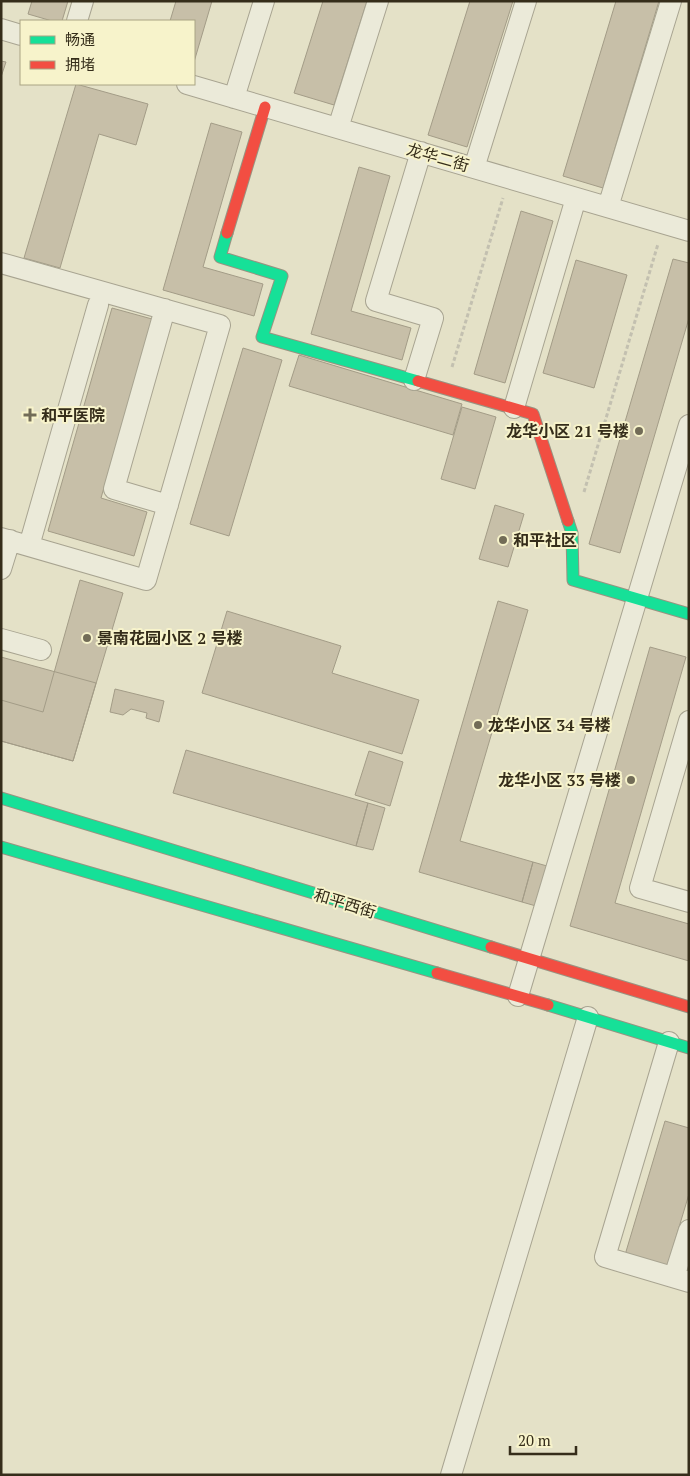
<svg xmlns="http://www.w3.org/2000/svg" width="690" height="1476" font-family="'PT Serif','Noto Sans SC',serif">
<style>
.building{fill:#c7bfa8;stroke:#a39c87}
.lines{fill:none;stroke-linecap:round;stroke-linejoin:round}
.street-casing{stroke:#a8a491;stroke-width:22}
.fast-casing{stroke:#989381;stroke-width:13}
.jam-casing{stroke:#989381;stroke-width:13}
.path{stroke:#c3c0b0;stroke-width:3;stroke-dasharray:4 2.5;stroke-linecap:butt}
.street{stroke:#ebead9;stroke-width:20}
.fast{stroke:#16e098;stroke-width:11}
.jam{stroke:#f24e42;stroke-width:11}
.poi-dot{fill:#726c57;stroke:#f7f3cb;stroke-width:2}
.labels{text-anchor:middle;stroke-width:4;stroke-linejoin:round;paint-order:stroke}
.street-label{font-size:16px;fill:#352d1a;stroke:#f7f3cb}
.poi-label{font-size:16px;font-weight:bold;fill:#352d1a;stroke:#f7f3cb;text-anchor:start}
</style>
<rect width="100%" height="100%" fill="#e4e1c7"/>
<path class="building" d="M32 1H68L62 21H52L28 14Z
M176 1H212L194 62V21H170Z
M323 1H367L334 105 294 93Z
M470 1H513L467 147 428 135Z
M616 1H659L603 188 563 176Z
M1 61 6 62 1 77Z
M76 84 148 104 136 145 99 134 60 268 24 258Z
M211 123 242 132 203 267 263 284 254 316 163 290Z
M359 167 390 176 351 311 411 328 402 360 311 334Z
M521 211 553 221 505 383 474 374Z
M673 259 689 263V318L620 553 589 544Z
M576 260 627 275 594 388 543 373Z
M112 308 152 319 101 498 147 512 134 556 48 531Z
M243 348 282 360 229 536 190 524Z
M299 355 462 404 453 435 289 386Z
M462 407 496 417 475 489 441 479Z
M495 505 524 514 508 567 479 559Z
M80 580 123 593 73 761 1 741V700L43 712Z
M498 601 528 610 460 841 533 862 522 902 419 872Z
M227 611 341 646 332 673 419 700 402 754 202 693Z
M650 647 686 657 615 903 689 924V961L570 926Z
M1 657 96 683 73 761 1 741Z
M115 689 164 701 159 722 146 718 147 713 131 709 123 715 110 712Z
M186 750 368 803 356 846 173 793Z
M369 751 403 762 390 806 355 795Z
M368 803 385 808 373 850 356 846Z
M533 862 547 866 536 906 522 902Z
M665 1121 689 1128V1194L667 1267 625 1255Z"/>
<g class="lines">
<defs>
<path id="street" d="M77 21 83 1
M1 29 21 35
M187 84 689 231
M234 98 264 1
M338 128 378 1
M474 168 526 1
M608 207 671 1
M1 263 220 325 146 580 1 538
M165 309 114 489 168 505
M414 380 433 318 376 301 421 152
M514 408 576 198
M29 546 98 305
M1 569 10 540
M1 639 41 650
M689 721 640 888 689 902
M518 996 689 425
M669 1042 605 1257 689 1282
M674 1277 689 1230
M451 1475 588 1017"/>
<path id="fast" d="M227 233 220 257 282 276 262 337 418 381
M568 521 572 533 573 580 689 614
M1 798 491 947
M1 847 437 973
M548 1005 689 1048"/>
<path id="jam" d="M227 233 265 107
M418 381 533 414 568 521
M491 947 689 1007
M437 973 548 1005"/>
</defs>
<use href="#street" class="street-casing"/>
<use href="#fast" class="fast-casing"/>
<use href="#jam" class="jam-casing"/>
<path class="path" d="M452 367 503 198
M584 492 658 244"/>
<use href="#street" class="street"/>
<use href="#fast" class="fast"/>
<use href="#jam" class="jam"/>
</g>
<g class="poi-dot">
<path d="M27.5 407.5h5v5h5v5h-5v5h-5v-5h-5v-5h5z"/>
<circle cx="639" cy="431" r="5"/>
<circle cx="503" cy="540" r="5"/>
<circle cx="87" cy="638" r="5"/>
<circle cx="478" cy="725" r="5"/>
<circle cx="631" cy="780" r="5"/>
</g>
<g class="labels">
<g class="street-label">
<text transform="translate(438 157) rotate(16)" y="6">龙华二街</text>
<text transform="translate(345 903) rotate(17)" y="6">和平西街</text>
</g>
<g class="poi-label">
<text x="41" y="421">和平医院</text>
<text x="629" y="437" text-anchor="end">龙华小区 21 号楼</text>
<text x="513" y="546">和平社区</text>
<text x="97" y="644">景南花园小区 2 号楼</text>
<text x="488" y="731">龙华小区 34 号楼</text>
<text x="621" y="786" text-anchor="end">龙华小区 33 号楼</text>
</g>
</g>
<rect width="690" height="1476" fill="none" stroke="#352d1a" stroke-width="5"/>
<rect x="20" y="20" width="175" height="65" fill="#f7f3cb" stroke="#a9a484"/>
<rect x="30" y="36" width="25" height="8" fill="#16e098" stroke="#a9a484"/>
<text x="65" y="45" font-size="15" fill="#352d1a">畅通</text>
<rect x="30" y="61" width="25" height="8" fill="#f24e42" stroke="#a9a484"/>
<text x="65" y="70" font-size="15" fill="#352d1a">拥堵</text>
<path d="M510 1446v8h66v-8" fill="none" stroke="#352d1a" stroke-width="2.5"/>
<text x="518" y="1446" font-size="15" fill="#352d1a" stroke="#f7f3cb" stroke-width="4" paint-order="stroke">20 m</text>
</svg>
